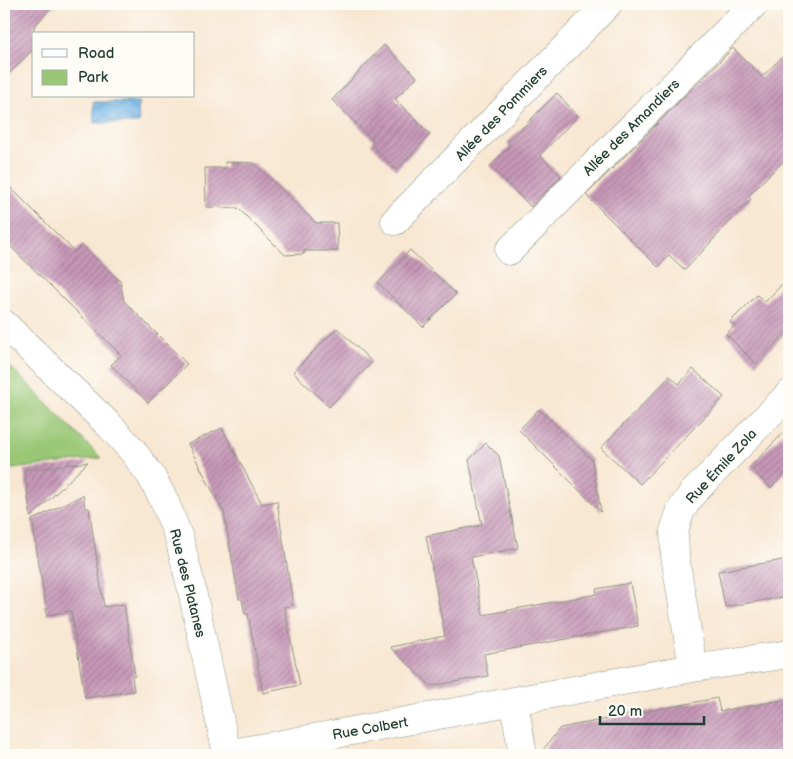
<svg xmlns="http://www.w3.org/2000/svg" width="793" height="759" font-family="'Balsamiq Sans',sans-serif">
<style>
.green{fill:#99c775;stroke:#5c8254}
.water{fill:url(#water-waves);stroke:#48788c}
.building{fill:url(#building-hatch)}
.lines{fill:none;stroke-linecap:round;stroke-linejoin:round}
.street-casing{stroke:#8c9283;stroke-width:29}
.street{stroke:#fff;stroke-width:28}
.labels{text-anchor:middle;stroke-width:4;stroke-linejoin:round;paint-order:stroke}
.street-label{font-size:14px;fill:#1f3d34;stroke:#fdfcf7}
</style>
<defs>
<pattern id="water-waves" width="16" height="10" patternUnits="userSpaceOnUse" patternTransform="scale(1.25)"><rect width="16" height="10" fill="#70b3e5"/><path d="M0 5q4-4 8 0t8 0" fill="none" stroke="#5b93ba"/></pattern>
<pattern id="building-hatch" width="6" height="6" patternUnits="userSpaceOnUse" patternTransform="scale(1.25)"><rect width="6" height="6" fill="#c798b8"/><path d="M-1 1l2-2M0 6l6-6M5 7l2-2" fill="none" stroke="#a17d96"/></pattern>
</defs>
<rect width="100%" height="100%" fill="#fdfcf7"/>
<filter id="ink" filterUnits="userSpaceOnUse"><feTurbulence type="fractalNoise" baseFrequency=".02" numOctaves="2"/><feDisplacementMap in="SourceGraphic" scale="10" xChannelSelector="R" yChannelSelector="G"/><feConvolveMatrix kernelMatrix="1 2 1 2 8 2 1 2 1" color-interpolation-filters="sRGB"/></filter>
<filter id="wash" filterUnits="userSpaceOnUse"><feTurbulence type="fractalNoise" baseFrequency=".0096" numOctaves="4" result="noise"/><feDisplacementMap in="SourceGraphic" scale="20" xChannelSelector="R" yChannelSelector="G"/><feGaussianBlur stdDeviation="1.12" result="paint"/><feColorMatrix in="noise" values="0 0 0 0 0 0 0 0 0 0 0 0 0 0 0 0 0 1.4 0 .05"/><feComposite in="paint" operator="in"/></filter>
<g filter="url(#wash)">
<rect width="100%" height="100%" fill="#f8e7d2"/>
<path class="green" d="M4 360 101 458 4 470Z"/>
<path class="water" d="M93 102H138L139 123H94Z"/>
<g id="blocks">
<path class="building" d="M4 4H55L34 26V48L4 79Z
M384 45 417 77 395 99 430 134 396 170 371 144 374 141 332 100Z
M733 48 762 77 789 50V155L748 196 751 199 685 270 669 255 658 267 586 195Z
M557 93 578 116 540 155 561 176 531 207 490 166 510 146 507 143Z
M225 162 254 163 316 223H337L338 251H304V254L285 255 238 208 206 207 205 168H226Z
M4 181 75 252 82 245 120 281 124 301 187 364 148 403 111 365 121 355 4 240Z
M410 250 456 294 423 327 378 283Z
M789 277V329L756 364 726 334 735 326 730 322 757 295 765 302Z
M337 328 372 362 329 407 293 372Z
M693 369 724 397 640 484 601 448 670 376 679 384Z
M539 409 592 460 601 512 519 430Z
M789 427V469L771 488 750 467Z
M222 428 262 504 277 501 293 605 284 607 300 685 263 693 248 614H245L242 599H239L224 513 188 444Z
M486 443 499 456 518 548 471 557 483 615 597 594 596 589 630 583 638 626 484 654 488 676 431 686 390 647 445 636 426 536 482 525 469 460Z
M88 462 51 498 31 517 24 470Z
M83 495 85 508H89L104 607 124 604 135 676H132L134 691 85 698 71 611 47 615 32 520Z
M789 559V596L725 607 718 571Z
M717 698 720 711 789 699V755H539L560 728Z"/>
</g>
</g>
<g filter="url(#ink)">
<use href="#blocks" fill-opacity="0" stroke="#8c9283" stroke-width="1"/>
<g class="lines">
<defs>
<path id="street" d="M395 221 608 4
M509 251 754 4
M4 324 110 426 132 450 151 476 164 500 179 538 191 586 227 754
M693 668 675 556 674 531 681 510 692 494 789 394
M514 702 523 755
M227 754 693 668 789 654"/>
</defs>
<use href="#street" class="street-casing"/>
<use href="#street" class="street"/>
</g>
</g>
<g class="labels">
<g class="street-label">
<text transform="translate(501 113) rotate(-46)" y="5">Allée des Pommiers</text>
<text transform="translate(631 127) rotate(-45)" y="5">Allée des Amandiers</text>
<text transform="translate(721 466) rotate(-47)" y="5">Rue Émile Zola</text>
<text transform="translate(188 583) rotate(76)" y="5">Rue des Platanes</text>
<text transform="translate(370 728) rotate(-10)" y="5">Rue Colbert</text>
</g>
</g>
<rect width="793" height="759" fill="none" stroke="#fdfcf7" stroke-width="20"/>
<rect x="32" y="32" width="162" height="65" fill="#fdfcf7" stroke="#a4b0a9"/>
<rect x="42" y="49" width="25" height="8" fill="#ffffff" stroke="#a4b0a9"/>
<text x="78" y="58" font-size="15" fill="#1f3d34">Road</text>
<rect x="42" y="70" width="25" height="15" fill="#99c775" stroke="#a4b0a9"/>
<text x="78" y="82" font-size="15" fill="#1f3d34">Park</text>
<path d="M600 716v8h104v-8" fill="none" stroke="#1f3d34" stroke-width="2.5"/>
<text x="608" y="716" font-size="15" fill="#1f3d34" stroke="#fdfcf7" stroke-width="4" paint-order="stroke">20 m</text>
</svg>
